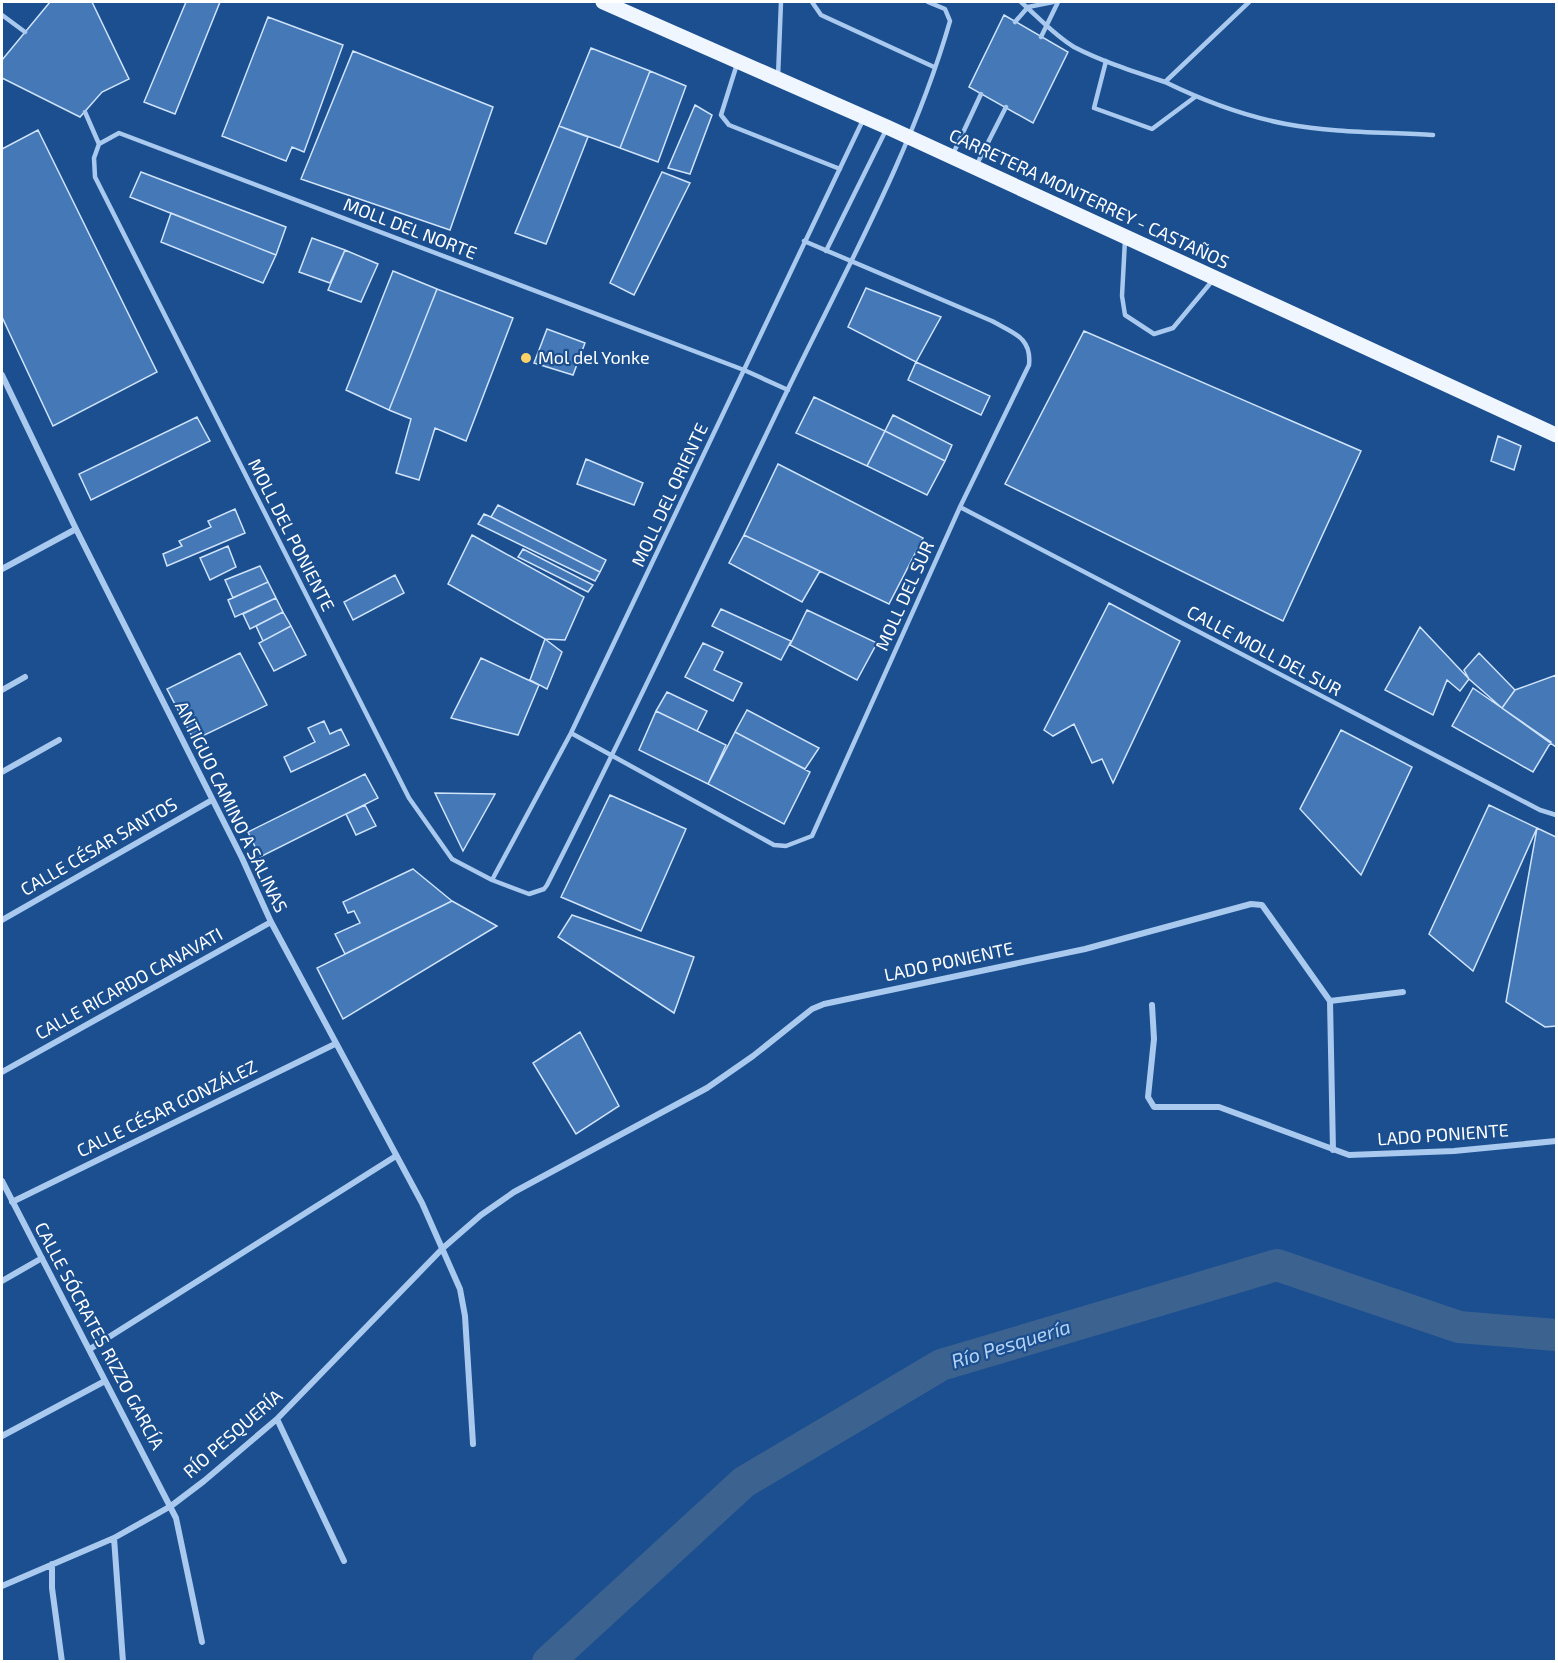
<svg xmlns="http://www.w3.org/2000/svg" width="1558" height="1663" font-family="'Exo 2',sans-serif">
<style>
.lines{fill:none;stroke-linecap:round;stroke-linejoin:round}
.river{stroke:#3c6290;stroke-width:32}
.building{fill:#4478b7;stroke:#cfe3fa;stroke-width:1.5}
.lane{stroke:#a9c9ee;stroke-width:4.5}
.street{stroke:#a9c9ee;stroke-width:6}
.primary{stroke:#f0f6ff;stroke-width:15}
.poi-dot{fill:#ffd166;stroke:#1b4f8f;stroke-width:2}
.labels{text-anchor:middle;stroke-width:4.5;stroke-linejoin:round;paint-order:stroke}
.street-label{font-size:18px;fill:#fff;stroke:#1b4f8f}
.poi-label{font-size:18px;fill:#fff;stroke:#1b4f8f;text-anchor:start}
.water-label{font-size:20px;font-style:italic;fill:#b5d3f5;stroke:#1b4f8f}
</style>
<rect width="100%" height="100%" fill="#1b4f8f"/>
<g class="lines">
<path class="river" d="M548 1662 744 1482 941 1365 1277 1265 1459 1327 1556 1335"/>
</g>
<path class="building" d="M50 2H92L129 79 102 92 80 117 2 78V60Z
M186 2H220L175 114 144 102Z
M1004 15 1068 52 1033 123 969 87Z
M268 17 343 45 304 152 292 147 286 161 222 136Z
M591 48 650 71 620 148 559 126Z
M353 51 493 107 450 230 301 179Z
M650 71 686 86 658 162 620 148Z
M695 105 712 115 690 174 668 168Z
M559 126 588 137 546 244 515 233Z
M38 130 157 372 53 426 2 317V149Z
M141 172 286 227 276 255 130 197Z
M662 172 690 183 634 295 610 283Z
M171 213 276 255 263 283 161 242Z
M312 238 345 250 330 283 299 272Z
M345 250 378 264 361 302 328 290Z
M393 271 437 289 389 410 346 390Z
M866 288 941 317 916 362 848 327Z
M437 289 513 318 466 441 435 428 419 480 396 473 411 419 389 410Z
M547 329 585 343 573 375 534 363Z
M1084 331 1361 451 1283 621 1005 484Z
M916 362 990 396 981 415 908 380Z
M814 397 885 431 867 466 796 433Z
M893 415 952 445 945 461 885 431Z
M197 417 210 441 91 500 79 474Z
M885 431 945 461 927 495 867 466Z
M1498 436 1521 446 1514 470 1491 461Z
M586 459 643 483 634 505 577 484Z
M778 464 923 538 889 604 744 535Z
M498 505 606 560 600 572 491 517Z
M235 509 245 533 167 566 163 554 182 546 179 541 211 527 208 521Z
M484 514 491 517 600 572 595 581 478 524Z
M472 535 584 597 565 640 545 639 448 584Z
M744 535 820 571 802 602 729 563Z
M228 546 236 567 210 580 200 558Z
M523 549 593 585 588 592 518 557Z
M260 566 268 582 233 598 225 580Z
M395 575 404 593 353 620 344 602Z
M268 582 276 598 235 617 228 600Z
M276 598 283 612 250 629 243 614Z
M1109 603 1180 641 1113 783 1102 759 1092 763 1074 724 1053 736 1044 730Z
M721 609 791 641 781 660 712 626Z
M807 610 877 643 857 680 790 645Z
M283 612 291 626 263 641 256 626Z
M291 626 306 655 274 671 259 643Z
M1420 627 1469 679 1460 691 1447 680 1433 715 1385 690Z
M545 639 562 652 547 689 530 680Z
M703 643 723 652 714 670 742 683 733 701 685 677Z
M240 653 267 705 194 740 167 689Z
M1479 653 1515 690 1502 708 1469 679 1464 670Z
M481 658 539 685 518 735 451 718Z
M1556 675V747L1502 708 1515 690Z
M1473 688 1551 742 1533 772 1452 726Z
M667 692 707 711 697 731 656 711Z
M747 710 819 748 805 769 735 732Z
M656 711 726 745 708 784 639 750Z
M324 721 330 734 341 729 349 745 291 772 284 757 315 742 308 728Z
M1341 730 1412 767 1361 875 1300 809Z
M735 732 810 772 784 824 708 784Z
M365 774 378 798 260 857 248 832Z
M435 793 495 794 463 851Z
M610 795 686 829 641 931 561 897Z
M365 805 376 826 356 835 346 814Z
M1489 805 1537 828 1473 971 1429 934Z
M1537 828 1556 837V1026L1545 1027 1506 1002Z
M413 869 452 901 345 954 335 934 360 923 354 911 348 913 343 902Z
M452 901 497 926 343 1019 317 968Z
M572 915 694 957 674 1013 558 937Z
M580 1032 619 1106 576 1134 533 1063Z"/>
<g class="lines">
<path class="lane" d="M812 2 821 15 934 67
M1021 2C1038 17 1054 35 1074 47 1103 62 1135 72 1165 82L1249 2
M2 15 25 32
M1015 22 1028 7 1053 2
M1041 37 1058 2
M1106 61 1094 108 1152 129 1195 97
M737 64 721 115 729 125 840 169
M778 77 781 2
M1165 82C1204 101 1244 116 1286 124 1334 133 1384 132 1433 135
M85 112 99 144
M953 154 981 94
M976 166 1006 107
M1125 240 1122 296 1125 315 1154 334 1173 328 1213 280
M826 251 886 130
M788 390 744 370 119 133 99 144 94 158 95 177 409 798 452 859 492 880 529 894 544 889 547 885C631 721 708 555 788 389 846 269 913 150 950 21L945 9 928 2
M960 507 1540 810 1556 815
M571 733 774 845 786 846 812 836 960 507 1029 365C1032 337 1013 333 992 321L804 241
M492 880 571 733 863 120"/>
<path class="street" d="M2 375 76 529 242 858 271 922 422 1203 460 1289 465 1316 473 1444
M2 569 76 529
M2 690 25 677
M2 772 59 740
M2 920 212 800
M1330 1001 1403 992
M1152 1005 1154 1039 1148 1097 1154 1107H1219L1349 1155 1454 1151 1556 1141
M2 1072 271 922
M2 1181 176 1518 202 1642
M12 1202 335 1044
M2 1281 42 1258
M90 1349 396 1156
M277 1419 344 1561
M2 1436 105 1381
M114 1538 123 1662
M52 1564V1588L62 1662
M2 1586 114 1538 171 1506 204 1481 277 1419 443 1248 481 1215 514 1192 707 1088 753 1056 812 1009 824 1004 1085 949 1251 904 1262 905 1330 1001 1333 1150"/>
<path class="primary" d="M603 2 887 127 1556 435"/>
</g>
<circle class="poi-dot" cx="526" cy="358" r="6"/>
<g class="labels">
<g class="street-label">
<text transform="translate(1089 199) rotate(25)" y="6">CARRETERA MONTERREY - CASTAÑOS</text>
<text transform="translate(410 229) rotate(21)" y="6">MOLL DEL NORTE</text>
<text transform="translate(670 495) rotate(-65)" y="6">MOLL DEL ORIENTE</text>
<text transform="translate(291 535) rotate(63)" y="6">MOLL DEL PONIENTE</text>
<text transform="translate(905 596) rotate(-66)" y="6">MOLL DEL SUR</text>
<text transform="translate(1264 651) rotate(28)" y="6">CALLE MOLL DEL SUR</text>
<text transform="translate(231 807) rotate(64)" y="6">ANTIGUO CAMINO A SALINAS</text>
<text transform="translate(99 847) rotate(-30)" y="6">CALLE CÉSAR SANTOS</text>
<text transform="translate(949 962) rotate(-12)" y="6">LADO PONIENTE</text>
<text transform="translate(129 984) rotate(-29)" y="6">CALLE RICARDO CANAVATI</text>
<text transform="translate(167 1109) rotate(-26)" y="6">CALLE CÉSAR GONZÁLEZ</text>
<text transform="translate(1443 1135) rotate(-4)" y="6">LADO PONIENTE</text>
<text transform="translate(99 1336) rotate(62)" y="6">CALLE SÓCRATES RIZZO GARCÍA</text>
<text transform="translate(233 1434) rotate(-41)" y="6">RÍO PESQUERÍA</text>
</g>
<g class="poi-label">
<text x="538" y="364">Mol del Yonke</text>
</g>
<g class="water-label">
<text transform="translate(1011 1344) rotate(-17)" y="7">Río Pesquería</text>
</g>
</g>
<rect width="1558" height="1663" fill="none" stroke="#ffffff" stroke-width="6"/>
</svg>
